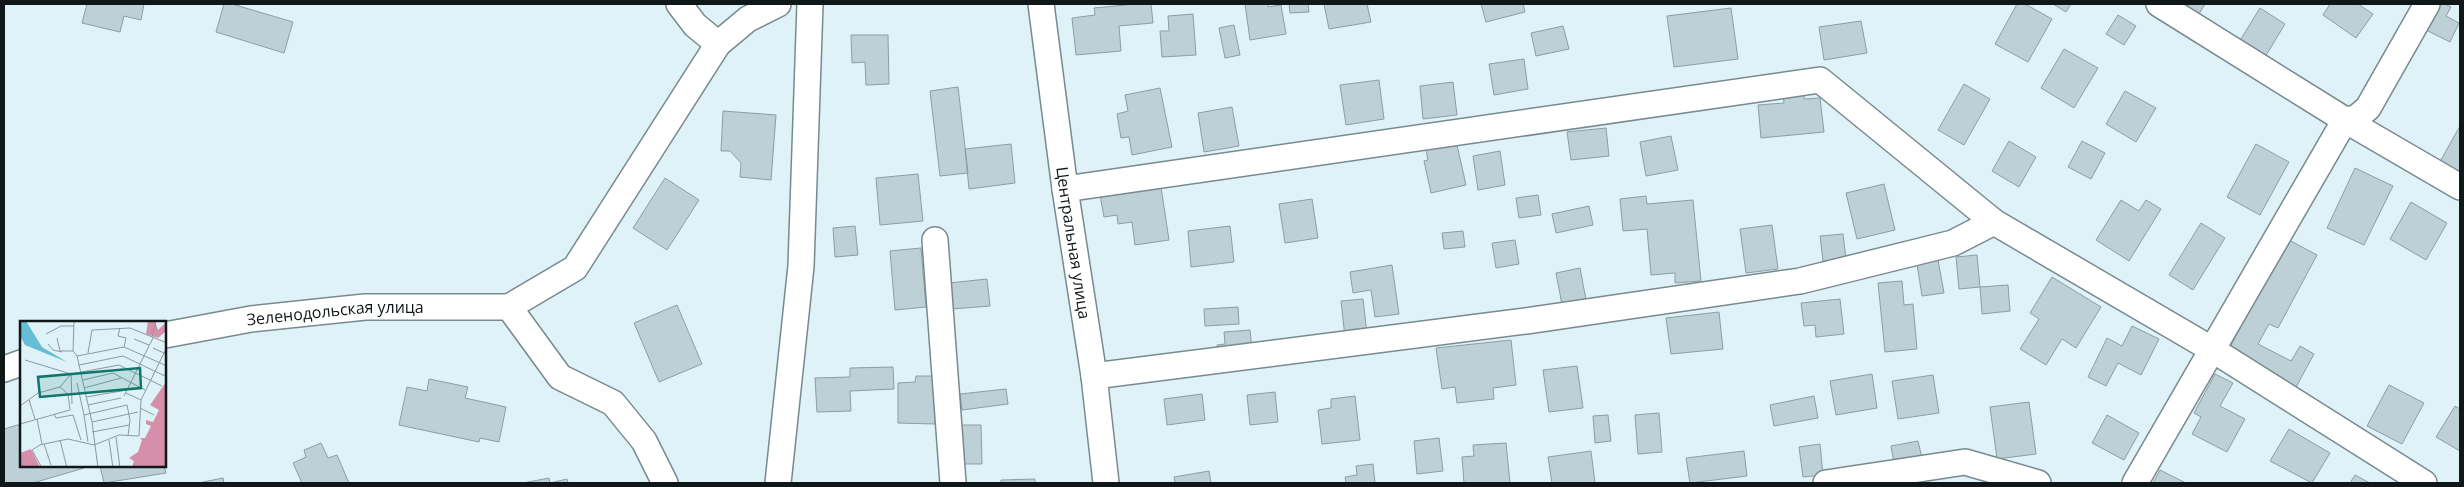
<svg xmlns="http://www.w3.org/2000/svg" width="2464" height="487" font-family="'Open Sans',sans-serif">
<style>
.building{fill:#bdd0d6;stroke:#8c9ea4}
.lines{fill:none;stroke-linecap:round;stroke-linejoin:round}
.minor-casing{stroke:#788a8f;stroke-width:28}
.minor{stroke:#fff;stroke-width:25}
.labels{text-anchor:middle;stroke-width:4;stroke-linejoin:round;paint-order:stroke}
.street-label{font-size:16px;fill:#101719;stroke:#f5fdff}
.inset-road{fill:none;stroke:#8c9a9f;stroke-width:1}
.view{fill:#0f766e;fill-opacity:0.15;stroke:#0f766e;stroke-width:2.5}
.inset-edge{fill:none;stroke:#101719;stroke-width:2.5}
</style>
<rect width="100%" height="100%" fill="#def2f8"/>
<path class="building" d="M87 4H144L141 20 124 16 120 32 82 23Z
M224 4H232L293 22 284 53 216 32Z
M1136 4H1151L1153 23 1119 26 1121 51 1076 55 1072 18 1095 15 1094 8Z
M1245 4H1268V7L1281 5 1286 34 1250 40Z
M1289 4H1308L1309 12 1290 13Z
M1324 4H1367L1371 22 1329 29Z
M1481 4H1523L1525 12 1486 22Z
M2017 4H2025L2052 19 2028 62 1995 44Z
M2053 4H2071L2066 12Z
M2183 4H2205L2199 14Z
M2330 4H2358L2373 14 2356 38 2323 15Z
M2430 4H2445L2451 7 2446 16 2459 23 2450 42 2418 26Z
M1731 8 1738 59 1674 67 1667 16Z
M2260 8 2285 24 2265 57 2239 42Z
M1193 14 1196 55 1162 57 1160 31H1169L1168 16Z
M2118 15 2136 26 2124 45 2106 34Z
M1861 21 1867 53 1824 60 1819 27Z
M1234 25 1240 55 1225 58 1219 28Z
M1563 26 1569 49 1536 56 1531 33Z
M851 35H888L889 84 866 85 865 62 852 63Z
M2064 49 2098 68 2074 108 2041 88Z
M1524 59 1528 89 1494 95 1489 64Z
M1379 80 1384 119 1346 125 1340 85Z
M1453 82 1457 115 1423 119 1420 86Z
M1964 84 1990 99 1964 145 1938 130Z
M958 87 968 173 940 176 930 91Z
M1160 88 1172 147 1132 155 1129 137 1121 138 1117 114 1128 111 1125 95Z
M1804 91V99L1820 98 1824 132 1761 138 1758 105 1784 103 1783 94Z
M2125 91 2156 108 2136 142 2106 124Z
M1232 107 1239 146 1204 152 1198 113Z
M723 111 776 115 771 180 740 177 741 163 730 151H721Z
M2460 126V180L2437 167Z
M1606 128 1609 156 1571 160 1567 132Z
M1671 136 1678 170 1646 176 1640 142Z
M2009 141 2036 157 2019 187 1992 171Z
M2082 141 2105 153 2091 179 2068 167Z
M1438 142 1439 148 1457 145 1466 185 1431 193 1424 161 1428 160 1425 145Z
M1011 144 1015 183 969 189 965 149Z
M2256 144 2289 162 2260 215 2227 197Z
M1500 151 1505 185 1478 190 1473 156Z
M2355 168 2393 186 2364 245 2327 228Z
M918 174 923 221 880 225 876 178Z
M665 178 699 200 667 250 633 228Z
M1884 184 1895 230 1857 239 1846 193Z
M1161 187 1169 240 1135 245 1132 222 1118 224 1117 215 1104 217 1100 195Z
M1538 195 1541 215 1519 218 1516 198Z
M1646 196 1647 204 1693 200 1701 281 1675 283V273L1651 275 1647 229 1623 231 1620 199Z
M1312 199 1318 238 1285 243 1279 204Z
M2121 200 2139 211 2146 200 2161 209 2129 261 2096 240Z
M2411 202 2447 223 2426 260 2390 239Z
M1589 206 1593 225 1556 233 1552 214Z
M2201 223 2225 238 2193 290 2169 275Z
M1772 225 1778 269 1746 273 1740 229Z
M855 226 858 255 835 257 833 228Z
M1230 226 1234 262 1191 267 1188 231Z
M1463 231 1465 247 1444 249 1442 233Z
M1843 234 1846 259 1823 261 1820 236Z
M2287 239 2317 255 2278 328 2269 324 2258 344 2291 361 2300 346 2314 354 2295 389 2227 353Z
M1515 240 1519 264 1496 268 1492 243Z
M921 248 926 307 895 310 890 251Z
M1977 255 1980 287 1959 289 1956 257Z
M1938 260 1944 293 1922 296 1917 264Z
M1392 265 1399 314 1375 317 1371 290 1353 293 1350 272Z
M1580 268 1587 305 1563 310 1556 273Z
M2052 277 2101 307 2076 348 2062 339 2046 365 2020 349 2039 319 2030 313Z
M987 279 990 306 952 309 949 283Z
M1902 281 1904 305 1913 304 1917 349 1885 352 1878 283Z
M2008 285 2010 311 1982 314 1980 287Z
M1363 299 1367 334 1345 337 1341 301Z
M1840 299 1844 334 1816 337 1815 325 1804 326 1801 303Z
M677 305 702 364 659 382 634 323Z
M1238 307 1239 324 1205 326 1204 309Z
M1719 312 1723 349 1671 354 1666 318Z
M2132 326 2159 339 2141 375 2118 363 2106 386 2088 377 2107 338 2122 346Z
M1250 330 1252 349 1217 352V345L1225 344 1224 332Z
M1511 340 1516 385 1493 388 1494 399 1457 403 1455 387 1442 389 1436 348Z
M1577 366 1583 408 1549 412 1543 370Z
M893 367 894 389 850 391 851 411 817 412 815 378 850 377V368Z
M1872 374 1877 408 1836 415 1830 381Z
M2215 374 2233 383 2220 406 2245 419 2227 452 2192 434 2201 417 2194 413Z
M1933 375 1939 413 1898 419 1892 381Z
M916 376H935V424L898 423V383L915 382Z
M429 379 468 387 465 398 506 407 499 442 480 438 479 442 399 425 407 387 427 391Z
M2389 385 2424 403 2402 444 2367 426Z
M1006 389 1008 404 962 410 960 394Z
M1275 392 1278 422 1250 425 1247 395Z
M1202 394 1205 420 1167 425 1164 399Z
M1355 396 1360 440 1322 444 1318 410 1331 408V399Z
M1814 396 1818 418 1774 426 1770 405Z
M2029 402 2036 454 1997 459 1990 407Z
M2455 406 2460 409V451L2436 437Z
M1659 413 1662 452 1638 454 1635 415Z
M1608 415 1611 441 1595 443 1593 416Z
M2107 415 2139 433 2124 460 2092 443Z
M21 424V466H83L84 468 33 483H4V429Z
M960 425H981L982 464H961Z
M2289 429 2330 453 2312 483 2270 461Z
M1439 438 1443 471 1417 474 1414 441Z
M1918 441 1922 458 1894 463 1891 446Z
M321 443 328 458 337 455 349 483H302L293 463 306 457 304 450Z
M1506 443 1510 483H1464L1462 457 1474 456 1473 445Z
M1820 444 1823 475 1803 477 1799 447Z
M1591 451 1595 483H1552L1548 457Z
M1744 451 1747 476 1690 483 1686 458Z
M1373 464 1375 483H1346L1345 477 1357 475 1356 466Z
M100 466H164L166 473 104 483Z
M2160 470 2186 483H2153Z
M1209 471 1211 483H1175L1174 477Z
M2355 475 2370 483H2350Z
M223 478 224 483H198Z
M549 478 550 483 567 479 568 483H523Z
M1035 479V483H1001V480Z"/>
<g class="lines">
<g class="minor-casing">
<g id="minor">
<path d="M679 4 695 25 718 44"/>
<path id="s1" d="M1041 4 1065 189 1094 376 1106 483"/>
<path d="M2159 4 2345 120 2460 187"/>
<path d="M1065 189 1820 80 1994 222 2213 350 2424 483"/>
<path d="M935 240 953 483"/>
<path d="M509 307 575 268 718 44 748 19 778 4"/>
<path d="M509 307 560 377 613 403 644 441 665 483"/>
<path id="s2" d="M165 335 251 319 365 307H509"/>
<path d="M4 369 21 363"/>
<path d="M1094 376 1526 321 1800 281 1953 243 1994 222"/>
<path d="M778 483 801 266 810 4"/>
<path d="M1826 483 1965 462 2038 483"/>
<path d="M2135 483 2345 120 2356 118 2368 108 2427 4"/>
</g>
</g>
<use href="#minor" class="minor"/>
</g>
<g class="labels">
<g class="street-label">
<text dy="6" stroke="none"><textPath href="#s1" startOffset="241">Центральная улица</textPath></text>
<text dy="6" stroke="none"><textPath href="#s2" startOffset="172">Зеленодольская улица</textPath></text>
</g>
</g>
<g transform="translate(20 321)">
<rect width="146" height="146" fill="#def2f8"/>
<path d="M128 0H135L138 9 146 1V10L138 17 126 13ZM146 61V146H112L114 140 109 137 118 131 122 119 120 117H125L131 105 126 103V99L133 101 139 89 130 84ZM11 128 20 146H0V132Z" fill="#d68faa"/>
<path d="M0 0H6L22 26 47 41 5 24 0 15Z" fill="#65bed6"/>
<path class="inset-road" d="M54 0 53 30 57 35 72 101 78 147M100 7 98 15 106 17 104 26M26 13 41 5H54M132 16 136 0M37 17 40 30H53M114 18 129 24M28 23 33 29 42 31M133 27 144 32 147 26M68 32 72 9 110 7 147 22M57 35 104 26 147 45M5 39 51 53M59 44 103 35 147 56M51 52 52 83M63 59 93 52 125 69M57 62 64 94 107 84 110 99 108 115M40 66 51 53 99 44 142 65M64 67 101 57M106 72 121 79M104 75 133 17M66 76 107 69M9 79 15 98M68 84 101 77M0 85 18 72 40 66M120 87 134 94M34 93 36 97 53 94 61 119M64 94 68 121M17 98 22 123M72 101 118 91M0 103 50 89 48 73 40 66M72 111 109 104M96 116 100 147M40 119 47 147M89 119 93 147M24 123 48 118 74 124 99 114 119 115 121 79 144 32 147 34M22 147 12 129 20 124 24 123 31 144"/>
<path class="view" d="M120 47 121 67 20 76 18 56Z"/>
<rect width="146" height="146" class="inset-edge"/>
</g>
<rect width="2464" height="487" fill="none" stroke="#101719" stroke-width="10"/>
</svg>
